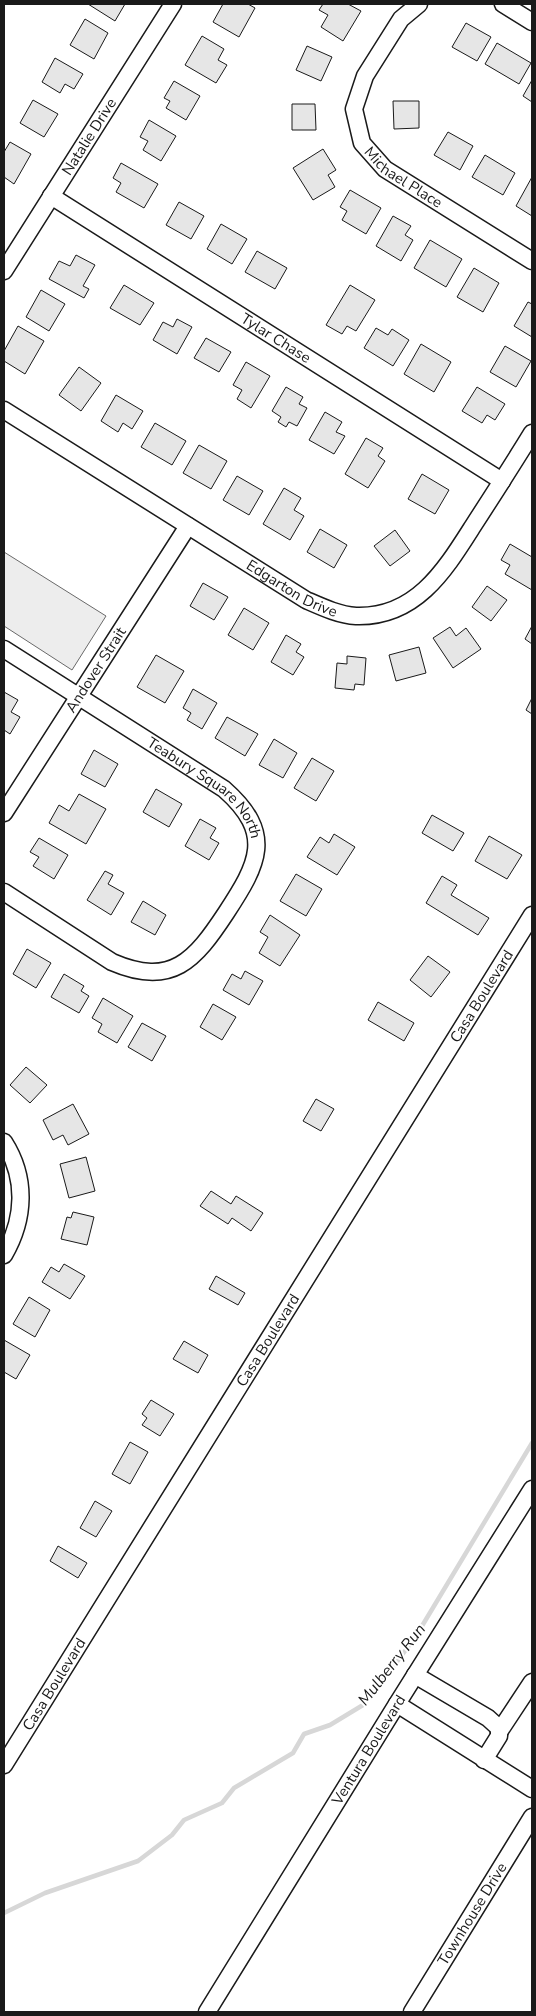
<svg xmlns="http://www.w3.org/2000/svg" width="536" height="2016" font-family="'Nunito Sans',sans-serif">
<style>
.green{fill:#ededed;stroke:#6a6a6a}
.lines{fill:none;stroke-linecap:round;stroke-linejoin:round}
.stream{stroke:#d7d7d7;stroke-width:4.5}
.building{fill:#e6e6e6;stroke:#1a1a1a}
.minor-casing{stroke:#1a1a1a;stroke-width:19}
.minor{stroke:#fff;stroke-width:16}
.labels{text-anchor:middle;stroke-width:4;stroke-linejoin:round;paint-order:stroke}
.street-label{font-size:15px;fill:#1a1a1a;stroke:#fff}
.water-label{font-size:16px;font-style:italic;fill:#1a1a1a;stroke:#fff}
</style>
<rect width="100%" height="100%" fill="#fff"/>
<path class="green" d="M4 552 106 616 72 670 4 626Z"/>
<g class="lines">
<path class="stream" d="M4 1913 45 1893 138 1861 172 1835 184 1820 222 1803 234 1788 293 1753 304 1734 330 1725 363 1705 391 1670 416 1636 532 1443"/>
</g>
<path class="building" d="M88 4H125L115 21Z
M223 4H248L255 8 239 37 213 22Z
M323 4H348L361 11 343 41 321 27 328 15 319 10Z
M85 19 108 33 94 59 70 45Z
M466 23 491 37 477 61 452 47Z
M202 36 224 49 218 60 227 65 216 83 185 65Z
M497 43 531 63 519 84 485 64Z
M307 46 332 57 321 81 296 70Z
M55 58 83 74 74 89 65 84 60 93 42 82Z
M532 80V102L523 96Z
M174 81 200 96 186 120 166 108 170 101 164 98Z
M33 100 58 114 44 137 20 123Z
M393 101H419V128L394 129Z
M292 104H315L316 130H292Z
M149 120 176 136 161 161 143 150 148 141 140 137Z
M448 132 473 146 460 170 434 155Z
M10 142 31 154 14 184 4 177V152Z
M323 149 336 170 328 175 335 187 313 200 293 168Z
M485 155 515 173 503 195 472 177Z
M121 163 158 184 144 208 116 192 121 183 113 178Z
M532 177V216L516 206Z
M350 190 381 208 366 234 342 220 347 211 340 207Z
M179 202 204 216 191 239 166 225Z
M393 216 411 226 405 235 413 240 401 261 376 246Z
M221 224 247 239 232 264 207 249Z
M430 240 462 259 446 287 414 268Z
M257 251 287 268 275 289 245 272Z
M76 255 95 265 83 286 89 289 84 298 49 279 59 261 70 266Z
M474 268 499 283 483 312 457 297Z
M124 285 154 303 140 325 110 308Z
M350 285 375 300 356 331 347 326 342 334 326 325Z
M41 290 65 304 49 331 26 317Z
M528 302 532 304V337L514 326Z
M177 319 192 327 177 354 153 340 163 322 173 327Z
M18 326 44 341 25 374 4 361V351Z
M376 328 388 335 392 329 409 340 393 366 364 348Z
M206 338 231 352 219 372 194 358Z
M421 344 451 362 434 392 404 374Z
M505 346 531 361 516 387 490 372Z
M246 362 270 376 251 408 237 399 242 390 233 385Z
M79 367 101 383 81 411 59 395Z
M286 387 303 397 299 404 307 408 297 426 289 422 286 427 278 422 281 417 272 411Z
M477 387 505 404 495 420 487 415 482 423 462 411Z
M116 395 143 411 132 429 123 423 118 432 101 421Z
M325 412 342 422 336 432 345 436 334 454 309 440Z
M155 423 186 441 172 465 141 447Z
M366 438 383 448 378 456 385 461 368 488 345 474Z
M199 445 227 461 211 489 183 473Z
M422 474 449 490 435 514 408 499Z
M237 476 263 491 249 515 223 500Z
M284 488 301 498 294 510 304 516 290 540 263 524Z
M320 529 347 545 334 568 307 552Z
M395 530 410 551 390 566 374 546Z
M510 544 532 557V590L505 574 510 565 501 560Z
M203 583 228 597 214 620 190 606Z
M487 586 507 600 491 621 472 607Z
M244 608 269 623 253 650 228 635Z
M532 626V644L525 639Z
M450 627 456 636 466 628 481 649 453 668 433 638Z
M286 635 301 644 296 652 304 657 293 675 271 662Z
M419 647 426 673 396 681 389 655Z
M156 655 184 671 165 703 137 687Z
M347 656 366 658 364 685 355 684 354 690 335 688 337 663 347 664Z
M193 689 217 703 202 729 187 720 191 713 183 708Z
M4 692 18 700 11 712 20 717 10 734 4 730Z
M532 698V714L526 710Z
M227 717 258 734 245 756 215 738Z
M274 739 297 753 283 778 259 765Z
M94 750 118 764 105 787 81 774Z
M312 758 334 771 316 801 294 788Z
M156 789 182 804 169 827 143 812Z
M79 794 106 809 86 844 49 823 59 805 69 811Z
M432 815 464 833 453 851 422 833Z
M200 819 216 828 210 838 219 843 209 860 185 846Z
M334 834 355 847 337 875 307 857 320 837 329 843Z
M489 836 522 855 507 879 475 861Z
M39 838 68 855 54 879 33 866 39 857 30 852Z
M105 871 113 875 108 884 124 893 111 915 87 900Z
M296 874 322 889 306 916 280 901Z
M442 876 457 885 451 895 489 918 478 935 426 903Z
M143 901 166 915 155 935 131 922Z
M270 915 300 935 280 966 259 953 268 937 260 932Z
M27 949 51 963 36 988 13 974Z
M428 956 450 972 431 997 410 980Z
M245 971 263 981 249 1005 223 990 232 974 241 979Z
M64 974 84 986 81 991 89 996 79 1013 51 997Z
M103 998 133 1016 117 1043 98 1032 102 1024 92 1018Z
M378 1002 414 1023 404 1041 368 1020Z
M213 1004 236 1017 222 1040 200 1027Z
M142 1023 166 1036 152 1061 128 1047Z
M26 1067 47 1085 30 1103 10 1085Z
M316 1099 334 1109 321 1131 303 1121Z
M73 1104 89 1134 68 1145 63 1135 53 1140 43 1120Z
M86 1157 95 1191 69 1198 60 1164Z
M211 1191 231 1204 236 1196 263 1213 251 1231 232 1218 228 1224 200 1206Z
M73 1212 94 1217 87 1245 61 1239 67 1217 71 1218Z
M64 1264 85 1276 70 1299 42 1282 51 1267 59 1272Z
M216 1276 245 1293 238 1305 209 1289Z
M29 1297 50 1310 35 1337 13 1324Z
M4 1340 30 1355 16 1379 4 1372Z
M184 1341 208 1355 198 1373 173 1359Z
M151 1400 174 1414 160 1436 142 1425 147 1418 142 1414Z
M130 1442 148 1452 130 1484 112 1474Z
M95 1501 112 1511 96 1537 80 1528Z
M58 1546 87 1563 78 1578 50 1561Z"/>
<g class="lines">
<g class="minor-casing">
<g id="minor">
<path id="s1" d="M419 4 401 19 365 76 354 109 362 143 385 169 532 261"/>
<path d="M503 4 532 22"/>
<path id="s2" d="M51 196 502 481"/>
<path id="s3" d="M4 271 173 4"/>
<path id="s4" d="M4 410 306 600C322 607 339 615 356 616 416 618 445 570 473 526 493 495 513 464 532 433"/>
<path id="s5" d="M4 649 224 789C275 834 258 864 226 913 195 960 172 988 112 962L4 892"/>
<path id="s6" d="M4 813 188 526"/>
<path d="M4 1142C27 1178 25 1219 4 1255"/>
<path d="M415 1675 488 1718 499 1728V1736L484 1760"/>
<path d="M397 1704 532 1789"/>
<path d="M499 1732 532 1682"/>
<path id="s7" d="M4 1765 532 915"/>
<path id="s8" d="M207 2012 397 1704 532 1489"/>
<path id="s9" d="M412 2012 532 1817"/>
</g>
</g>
<use href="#minor" class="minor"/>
</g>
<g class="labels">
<g class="street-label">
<text dy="5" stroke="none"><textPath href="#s3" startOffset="159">Natalie Drive</textPath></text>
<text dy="5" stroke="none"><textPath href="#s1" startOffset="215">Michael Place</textPath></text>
<text dy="5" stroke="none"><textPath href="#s2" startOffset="266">Tylar Chase</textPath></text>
<text dy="5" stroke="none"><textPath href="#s4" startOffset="339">Edgarton Drive</textPath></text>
<text dy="5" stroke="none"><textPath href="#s6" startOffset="170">Andover Strait</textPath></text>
<text dy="5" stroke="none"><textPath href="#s5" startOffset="246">Teabury Square North</textPath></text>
<text dy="5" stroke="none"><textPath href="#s7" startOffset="905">Casa Boulevard</textPath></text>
<text dy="5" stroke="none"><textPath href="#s7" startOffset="500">Casa Boulevard</textPath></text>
<text dy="5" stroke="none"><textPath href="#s7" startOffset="95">Casa Boulevard</textPath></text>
<text dy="5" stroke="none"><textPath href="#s8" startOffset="308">Ventura Boulevard</textPath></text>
<text dy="5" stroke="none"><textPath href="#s9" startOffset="115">Townhouse Drive</textPath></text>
</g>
<g class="water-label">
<text transform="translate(391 1664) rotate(-52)" y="6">Mulberry Run</text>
</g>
</g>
<rect width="536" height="2016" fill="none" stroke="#1a1a1a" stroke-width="10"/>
</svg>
